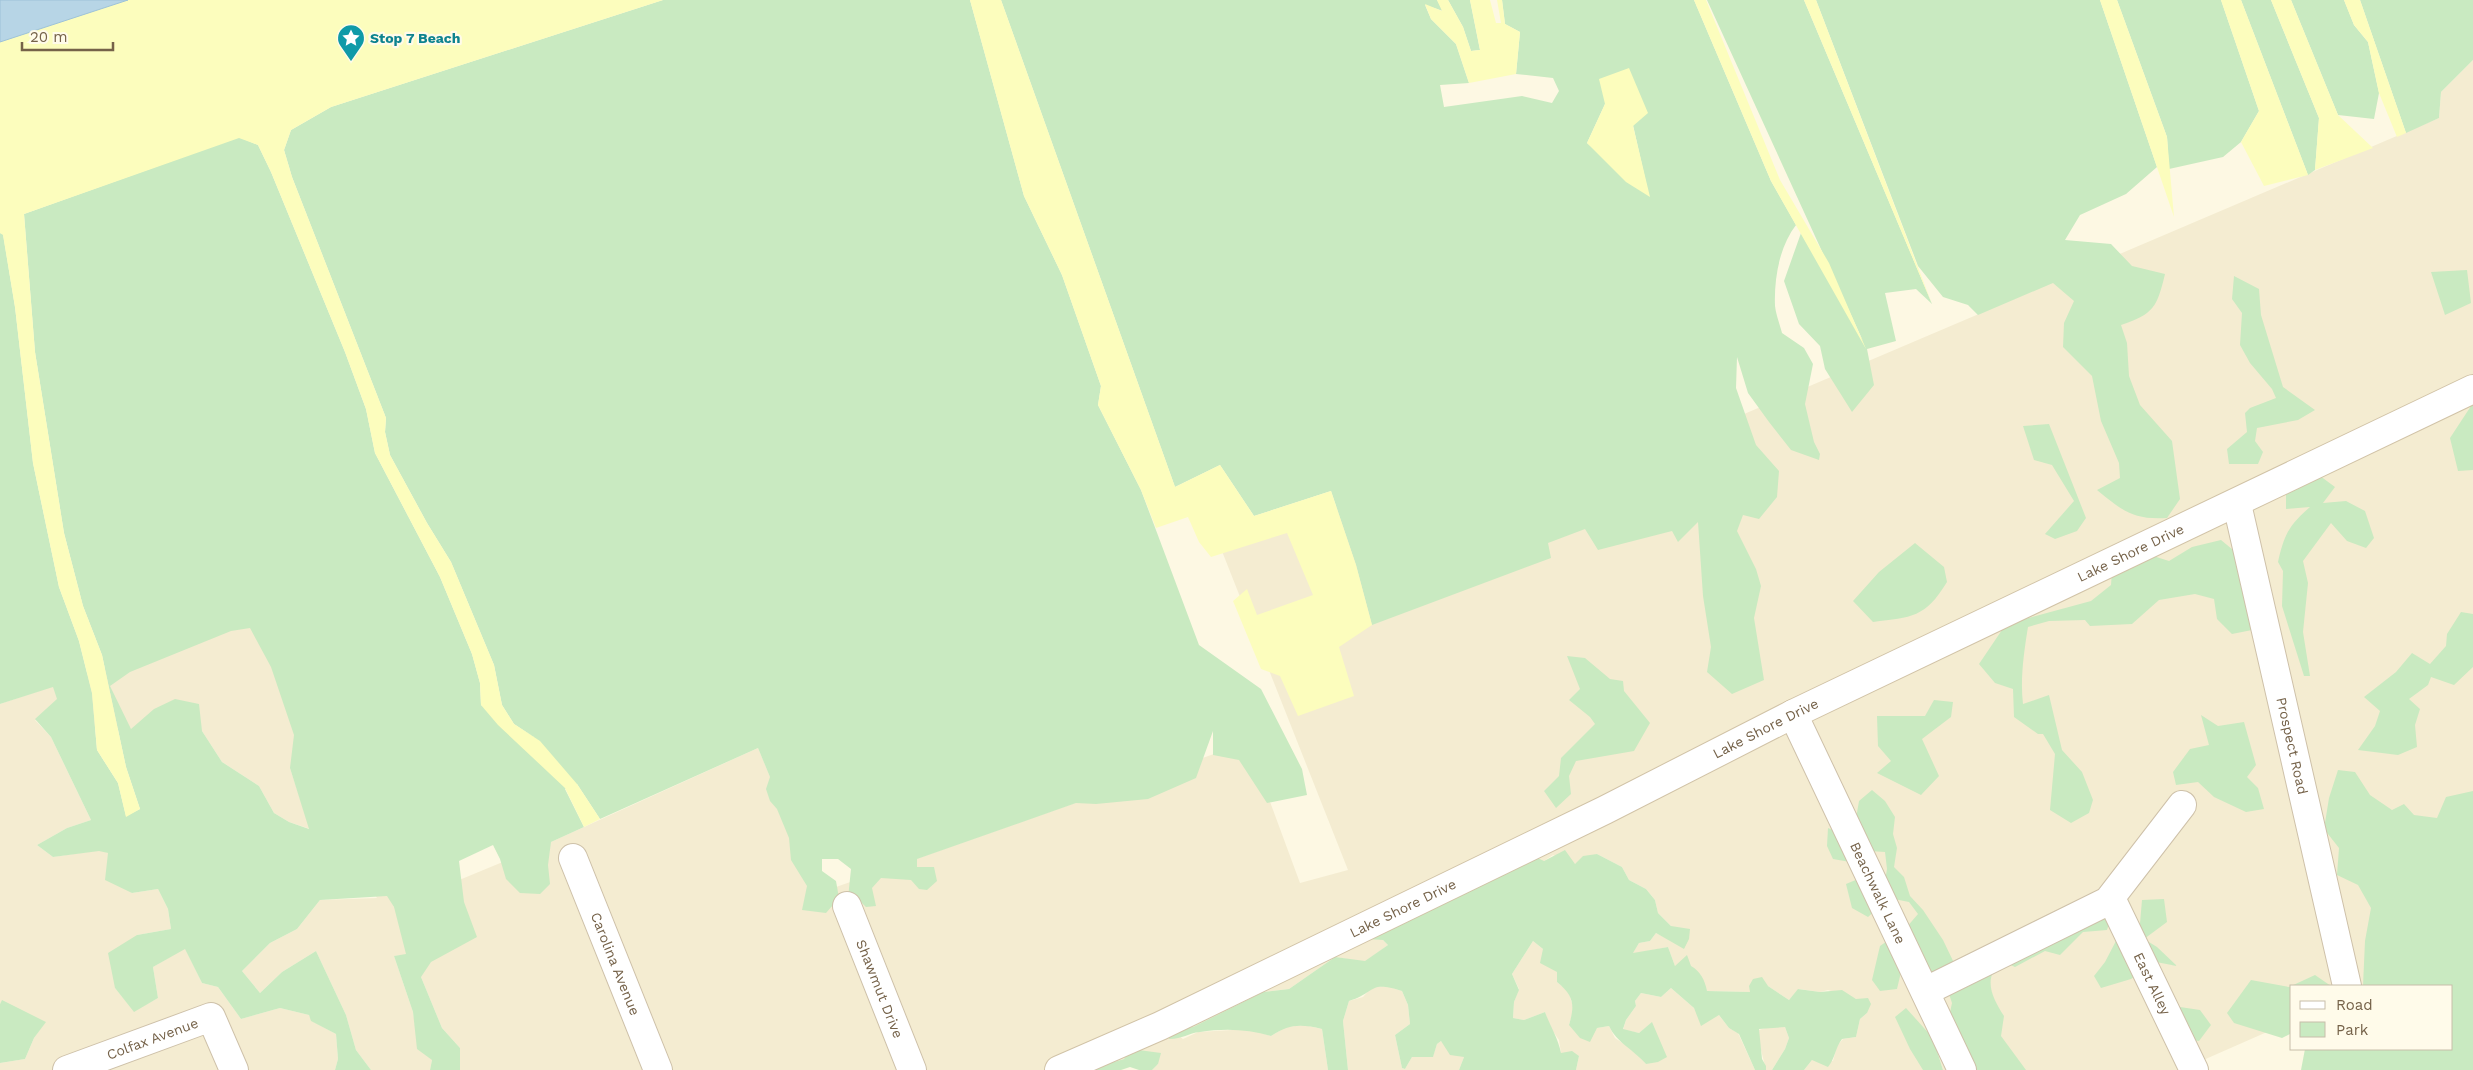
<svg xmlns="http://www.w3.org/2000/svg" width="2473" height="1070" font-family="'Work Sans',sans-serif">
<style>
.residential{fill:#f4ecd1}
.green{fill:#c9eac1;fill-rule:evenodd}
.sand{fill:#fcfdbd}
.water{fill:#b7d5e6;stroke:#9dc2d8}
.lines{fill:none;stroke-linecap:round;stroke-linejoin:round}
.street-casing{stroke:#cec1a9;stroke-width:30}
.secondary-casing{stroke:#d1c3a7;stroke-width:30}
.street{stroke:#fff;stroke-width:28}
.secondary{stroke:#fff;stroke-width:28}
.labels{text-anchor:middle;stroke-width:4.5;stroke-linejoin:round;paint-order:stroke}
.culture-label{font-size:14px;font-weight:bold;fill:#0d838f;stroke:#fffbea;text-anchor:start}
.street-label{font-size:14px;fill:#756249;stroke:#fffbea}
</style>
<rect width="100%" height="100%" fill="#fdf8e3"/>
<path class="residential" d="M2473 60V1029L2452 986H2292V1021L2192 1065 2194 1070H1943L1933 1038 1923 1070H1804L1812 1060 1833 1061 1837 1046 1843 1039 1856 1037 1860 1019 1867 1013 1856 999 1828 990 1820 992 1799 989 1789 1000 1768 986 1750 992 1707 991 1675 966 1668 947 1632 954 1639 943 1650 941 1656 933 1672 941 1671 926 1658 913 1655 900 1646 889 1629 880 1622 867 1597 854 1575 864 1553 855 1544 861 1519 866 1511 873 1492 871 1464 894 1448 896 1383 940 1388 945 1365 962 1335 957 1289 989 1263 992 1193 1027 1171 1030 1183 1039 1198 1032 1249 1029 1271 1036 1286 1027 1304 1025 1322 1029 1328 1070H1152L1158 1064 1124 1059 1114 1062 1095 1063 1089 1070H460V1048L442 1028 421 977 406 955 394 956 413 1012 416 1030 432 1060 430 1070H371L356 1050 346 1015 316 951 282 972 260 993 242 971 270 943 297 929 320 900 377 898 290 768 310 829 289 822 274 813 259 786 222 762 202 731 156 732 35 720 51 737 91 820 67 828 37 845 53 857 100 850 108 853 132 893 158 889 168 909 171 929 137 935 115 988 134 1011 158 998 153 967 185 948 202 983 218 987 241 1019 280 1008 309 1015 312 1021 336 1034 338 1059 335 1070H0V1063L25 1059 34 1038 45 1022 2 1001 0 1004V704L261 616 394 907 551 842 758 748 819 893 1248 742 1300 883 1348 870 1214 531 1690 437 2439 118 2441 92Z
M1533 941 1543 949 1557 972V982L1568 991 1574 1009 1569 1025 1597 1028 1609 1026 1615 1038 1636 1052 1646 1064 1652 1023 1639 1033 1623 1030 1626 1020 1636 1006 1635 1001 1641 993 1661 997 1671 988 1694 1008 1700 1019 1719 1015 1729 1028 1738 1033 1755 1070H1576L1579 1056 1561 1053 1559 1040 1550 1027 1545 1012 1524 1020 1513 1018 1514 1002 1519 989 1512 974Z
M1387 986 1402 991 1408 1005 1410 1024 1395 1035 1402 1068 1405 1069 1412 1057 1433 1056 1437 1044 1441 1041 1464 1057 1459 1070H1348L1343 1021 1349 1001 1363 997 1372 987Z
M1769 1027H1785L1789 1038 1785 1049 1772 1070H1766L1758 1038 1759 1030Z"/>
<path class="green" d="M663 0H970L1024 196 1062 275 1101 386 1098 405 1141 490 1199 645 1261 689 1302 769 1307 795 1267 803 1239 760 1213 755V731L1196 778 1148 799 1096 804 1076 803 917 859V867H934L937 881 927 890 919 889 911 880 881 878 872 888 876 906 866 907 860 901 848 898 851 869 838 859H822V871L836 881 839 898 826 913 802 910 807 886 791 860 789 838 777 809 770 801 766 789 770 777 758 748 600 819 577 784 565 789 584 827 551 842 548 865 550 884 540 894 520 893 506 879 500 859 493 845 459 861 464 902 477 937 431 962 421 977 442 1028 460 1048V1070H430L432 1060 417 1049 413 1012 394 956 406 954 394 907 387 896 320 900 297 929 270 943 242 971 260 993 282 972 316 951 346 1015 356 1050 371 1070H335L338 1059 336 1034 311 1021 309 1015 280 1008 241 1019 218 987 202 983 185 949 153 967 158 998 134 1012 115 988 108 953 137 935 171 929 168 909 158 889 132 893 105 880 108 853 99 851 53 857 37 845 67 828 91 820 51 737 35 719 57 699 53 687 0 704V233L3 234 15 307 33 463 59 587 79 641 92 693 97 750 118 783 126 816 140 809 126 767 102 655 83 606 64 533 35 352 24 214 239 137 258 145 271 172 345 352 366 409 375 453 440 577 472 654 480 683 481 705 534 737 514 724 502 705 494 665 451 562 427 523 390 455 385 432 386 418 292 177 284 150 291 130 331 107ZM250 628 271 667 294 735 290 768 309 829 289 822 274 813 259 786 222 762 202 731 199 704 175 699 154 709 131 729 110 686 130 672 231 631Z
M1001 0H1437L1443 11 1425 5 1431 19 1456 44 1469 83 1440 85 1444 107 1522 96 1552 103 1559 91 1553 78 1516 74 1520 32 1505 24 1502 0H1694L1771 181 1796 225C1779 247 1774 279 1775 306 1776 315 1780 325 1782 333L1804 348 1813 364 1805 404 1814 442 1820 454 1819 460 1791 450 1769 422 1748 393 1737 357 1736 388 1756 445 1779 471 1777 497 1759 519 1743 515 1737 531 1756 569 1761 586 1754 618 1764 680 1732 694 1707 672 1711 647 1703 596 1698 522 1678 542 1672 531 1598 550 1585 529 1548 543 1551 558 1372 625 1356 565 1331 491 1254 516 1220 465 1175 487ZM1605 104 1633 125 1649 196 1587 143Z
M1448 0H1470L1480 50 1471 51 1463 27Z
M1707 0H1804L1932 304 1916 289 1885 293 1896 341 1867 349 1874 385 1852 412 1825 369 1820 346 1799 324 1784 281 1801 233 1863 341Z
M1816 0H2100L2157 167 2126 194 2080 215 2065 240 2111 244 2132 266 2165 274C2157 307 2154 314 2121 325L2127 343 2129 376 2140 405 2172 441 2180 499 2167 518C2133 520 2123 511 2097 490L2120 478 2119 463 2101 421 2092 376 2063 347 2064 323 2074 301 2053 283 1978 315 1968 305 1943 297 1918 266Z
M2117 0H2221L2259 111 2241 142 2223 157 2169 169 2167 137Z
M2241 0H2271L2319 118 2315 170 2308 175Z
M2291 0H2344L2354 25 2368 42 2379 93 2374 119 2338 115Z
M2360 0H2473V60L2441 92 2439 118 2406 133Z
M2467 270 2471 303 2445 315 2431 272Z
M2234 276 2259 289 2261 315 2283 387 2315 410 2298 420 2257 428 2255 441 2263 452 2258 464H2229L2227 449 2247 432 2245 413 2250 408 2276 398 2272 389 2250 363 2240 345 2242 313 2232 299Z
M2473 403V470L2458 471 2450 438Z
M2049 424 2086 518 2077 531 2055 539 2045 534 2074 501 2052 465 2034 460 2023 426Z
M2316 473 2335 487 2323 503 2346 501 2365 511 2374 538 2366 548 2347 541 2331 523 2303 561 2308 583 2303 632 2310 676H2304L2282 606 2283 571 2278 562C2284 535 2289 525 2310 507L2286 509V480Z
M2221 540 2256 569 2257 629 2232 634 2217 619 2214 599 2195 594 2159 600 2132 624 2090 626 2085 620 2049 621 2028 627C2024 651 2020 680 2023 704L2049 695 2062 750 2082 772 2093 800 2089 813 2071 823 2050 810 2055 754 2043 734H2038L2014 717 2013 689 1995 683 1979 664 2006 624 2091 601 2111 585 2113 559 2131 549 2169 561 2192 547Z
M1915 543 1944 567 1947 582C1925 618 1912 617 1873 622L1853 601 1879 572Z
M2461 612 2473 614V667L2454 685 2431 677 2428 685 2409 699 2420 709 2415 725 2417 747 2398 755 2358 750 2375 726 2380 711 2364 697 2396 672 2412 653 2430 664 2446 646 2447 634Z
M1567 656 1585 658 1610 679 1623 681 1624 691 1650 723 1634 751 1576 761 1569 776 1571 794 1556 808 1544 791 1559 776 1561 758 1595 724 1590 717 1569 700 1580 689Z
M1934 700 1953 702 1951 717 1922 739 1939 776 1921 795 1877 773 1891 761 1878 746 1877 716H1925Z
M2201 715 2218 726 2244 722 2256 765 2247 777 2258 788 2264 809 2246 812 2214 797 2198 782 2176 785 2173 772 2190 749 2209 745Z
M2338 770 2355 772 2370 795 2392 810 2404 804 2414 815 2437 818 2446 797 2473 791V1070H2301L2305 1049H2452V986H2363L2365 941 2371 908 2358 885 2337 875 2339 848 2324 829 2329 798Z
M1872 790 1885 801 1895 817 1893 834 1897 848 1894 867 1904 877 1910 896 1923 910 1943 940 1955 965 1984 950 2000 939 2097 914 2110 921 2107 930 2083 932 2060 955 2045 951 2015 967 2002 961C1982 978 1992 997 2004 1016L2001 1036 2026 1070H1976L1949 1017 1952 1003 1943 976 1901 972 1897 989 1880 991 1872 980 1880 946 1906 928 1918 914 1909 902 1889 898 1868 917 1852 908 1846 884 1858 879 1884 887 1887 869 1885 852 1869 851 1850 862 1833 859 1827 846 1828 828 1839 833 1854 830 1859 801Z
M1565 850 1575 864 1583 856 1597 854 1622 867 1629 880 1646 889 1655 900 1658 913 1671 926 1690 929 1689 939 1684 949 1656 933 1650 941 1639 943 1633 953 1668 947 1675 966 1687 955 1691 966C1700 971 1705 980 1707 991L1750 992 1749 986 1753 979 1762 977 1768 986 1789 1000 1798 989 1820 992 1842 990 1856 999 1868 998 1871 1004 1867 1013 1860 1019 1856 1037 1842 1039C1835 1048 1835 1059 1828 1067L1812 1060 1804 1070H1772L1785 1049 1789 1038 1785 1027 1759 1029 1762 1059 1766 1066V1070H1755L1739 1034 1729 1028 1719 1015 1701 1026 1694 1008 1671 988 1661 997 1641 993 1635 1001 1636 1006 1626 1020 1623 1029 1639 1033 1652 1022 1667 1057 1658 1062 1646 1064C1633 1049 1617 1043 1609 1026L1597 1028 1590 1042 1580 1038 1569 1025C1575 1005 1574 996 1557 982V972L1540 963 1543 949 1533 941 1512 974 1519 990 1514 1002 1513 1018 1524 1020 1545 1012C1550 1026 1558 1038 1561 1053L1572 1051 1579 1056 1576 1070H1459L1464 1057 1450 1055 1441 1041 1437 1044 1433 1057H1412L1405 1069 1402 1068 1395 1035 1410 1024 1408 1005 1402 991C1368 980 1376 993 1349 1001L1343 1021 1348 1070H1328L1322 1029C1300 1024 1290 1024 1271 1036 1248 1029 1224 1028 1200 1032 1188 1033 1183 1039 1169 1039L1170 1030 1193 1027 1263 992 1289 989 1335 957 1365 961 1388 945 1383 940 1367 939 1448 896 1464 894 1492 871 1511 872 1529 854 1544 861Z
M2164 899 2167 922 2144 939 2157 947 2177 966 2156 962 2131 979 2101 988 2094 976 2105 962 2117 939 2139 935 2142 900Z
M2315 975 2331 986H2292V1033L2282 1038 2234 1023 2227 1013 2251 980 2289 987Z
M2 1000 46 1022 34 1038 25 1059 0 1063V1004Z
M2180 1007 2200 1010 2211 1025 2199 1041 2191 1040 2167 1026Z
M1906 1008 1933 1038 1943 1070H1923L1910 1049 1895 1017Z
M1131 1049 1161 1053 1158 1064 1152 1070H1139L1130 1067 1121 1070H1089L1095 1063 1114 1062 1124 1059Z"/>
<path class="sand" d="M0 0H663L331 107 291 130 284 150 292 177 386 418 385 432 390 455 427 523 451 562 494 665 502 705 514 724 540 741 577 784 600 819 584 827 565 788 498 725 481 705 480 683 472 654 440 577 375 453 366 409 345 352 271 172 258 145 239 138 24 214 35 352 64 533 83 606 102 655 126 767 140 809 126 817 118 783 97 750 92 693 79 641 59 587 33 463 15 307 3 235 0 233Z
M970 0H1001L1175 487 1220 465 1254 516 1331 491 1356 565 1372 625 1339 647 1354 696 1298 716 1280 676 1261 669 1233 601 1247 589 1257 615 1313 595 1287 533 1211 557 1199 542 1188 517 1156 528 1141 490 1098 405 1101 386 1062 275 1024 196Z
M1437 0H1448L1463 27 1471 51 1480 50 1470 0H1490L1496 23H1501L1497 0H1502L1505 24 1520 32 1516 74 1469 83 1456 44 1431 19 1425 4 1442 11Z
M1694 0H1706L1780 180 1829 263 1866 349 1771 181Z
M1804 0H1816L1932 304Z
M2100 0H2117L2167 137 2174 217Z
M2221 0H2241L2308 175 2264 186 2241 142 2259 111Z
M2271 0H2291L2338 115 2373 148 2315 170 2319 118Z
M2344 0H2360L2406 133 2397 137 2379 93 2368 42 2354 25Z
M1629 68 1648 113 1633 126 1650 197 1626 182 1587 143 1605 104 1599 79Z"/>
<path class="water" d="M0 0H128L0 42Z"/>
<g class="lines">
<g class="street-casing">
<g id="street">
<path id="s1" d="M2237 504 2347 986"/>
<path id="s2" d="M1793 714 1962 1070"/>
<path id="s3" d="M573 858 658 1070"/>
<path id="s4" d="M2111 898 2194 1070"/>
<path id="s5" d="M847 906 912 1070"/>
<path d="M1926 991 2108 901 2182 805"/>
<path id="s6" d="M67 1070 211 1017 234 1070"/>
</g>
</g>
<g class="secondary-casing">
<g id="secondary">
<path id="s7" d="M1059 1070 1160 1026 1605 810 1793 714 2473 389"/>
</g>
</g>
<use href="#street" class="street"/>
<use href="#secondary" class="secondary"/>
</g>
<defs>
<g id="sight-pin" transform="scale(1.4375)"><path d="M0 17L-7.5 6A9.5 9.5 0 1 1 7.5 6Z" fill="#0f9aa8" stroke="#fffbea"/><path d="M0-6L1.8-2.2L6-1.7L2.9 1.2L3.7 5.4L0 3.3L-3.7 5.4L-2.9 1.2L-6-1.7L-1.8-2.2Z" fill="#fff"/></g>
</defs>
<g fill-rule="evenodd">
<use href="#sight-pin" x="351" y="38"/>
</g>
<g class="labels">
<g class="culture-label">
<text x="370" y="43">Stop 7 Beach</text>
</g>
<g class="street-label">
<text dy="5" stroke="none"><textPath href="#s7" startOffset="1190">Lake Shore Drive</textPath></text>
<text dy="5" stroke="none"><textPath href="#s7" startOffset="785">Lake Shore Drive</textPath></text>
<text dy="5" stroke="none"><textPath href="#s1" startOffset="248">Prospect Road</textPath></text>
<text dy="5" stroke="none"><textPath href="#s2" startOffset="198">Beachwalk Lane</textPath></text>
<text dy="5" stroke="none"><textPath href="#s7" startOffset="380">Lake Shore Drive</textPath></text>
<text dy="5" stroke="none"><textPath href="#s3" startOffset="114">Carolina Avenue</textPath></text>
<text dy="5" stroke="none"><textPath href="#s4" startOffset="95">East Alley</textPath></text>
<text dy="5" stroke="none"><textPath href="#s5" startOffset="89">Shawmut Drive</textPath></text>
<text dy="5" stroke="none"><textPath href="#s6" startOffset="91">Colfax Avenue</textPath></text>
</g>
</g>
<rect x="2290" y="985" width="162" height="65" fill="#fffbea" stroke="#c8beaa"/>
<rect x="2300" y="1001" width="25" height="8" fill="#ffffff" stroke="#c8beaa"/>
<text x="2336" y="1010" font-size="15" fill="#756249">Road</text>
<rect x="2300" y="1022" width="25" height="15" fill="#c9eac1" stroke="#c8beaa"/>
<text x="2336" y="1035" font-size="15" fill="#756249">Park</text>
<path d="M22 42v8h91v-8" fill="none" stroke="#756249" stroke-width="2.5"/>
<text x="30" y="42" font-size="15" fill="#756249" stroke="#fffbea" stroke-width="4" paint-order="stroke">20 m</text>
</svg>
